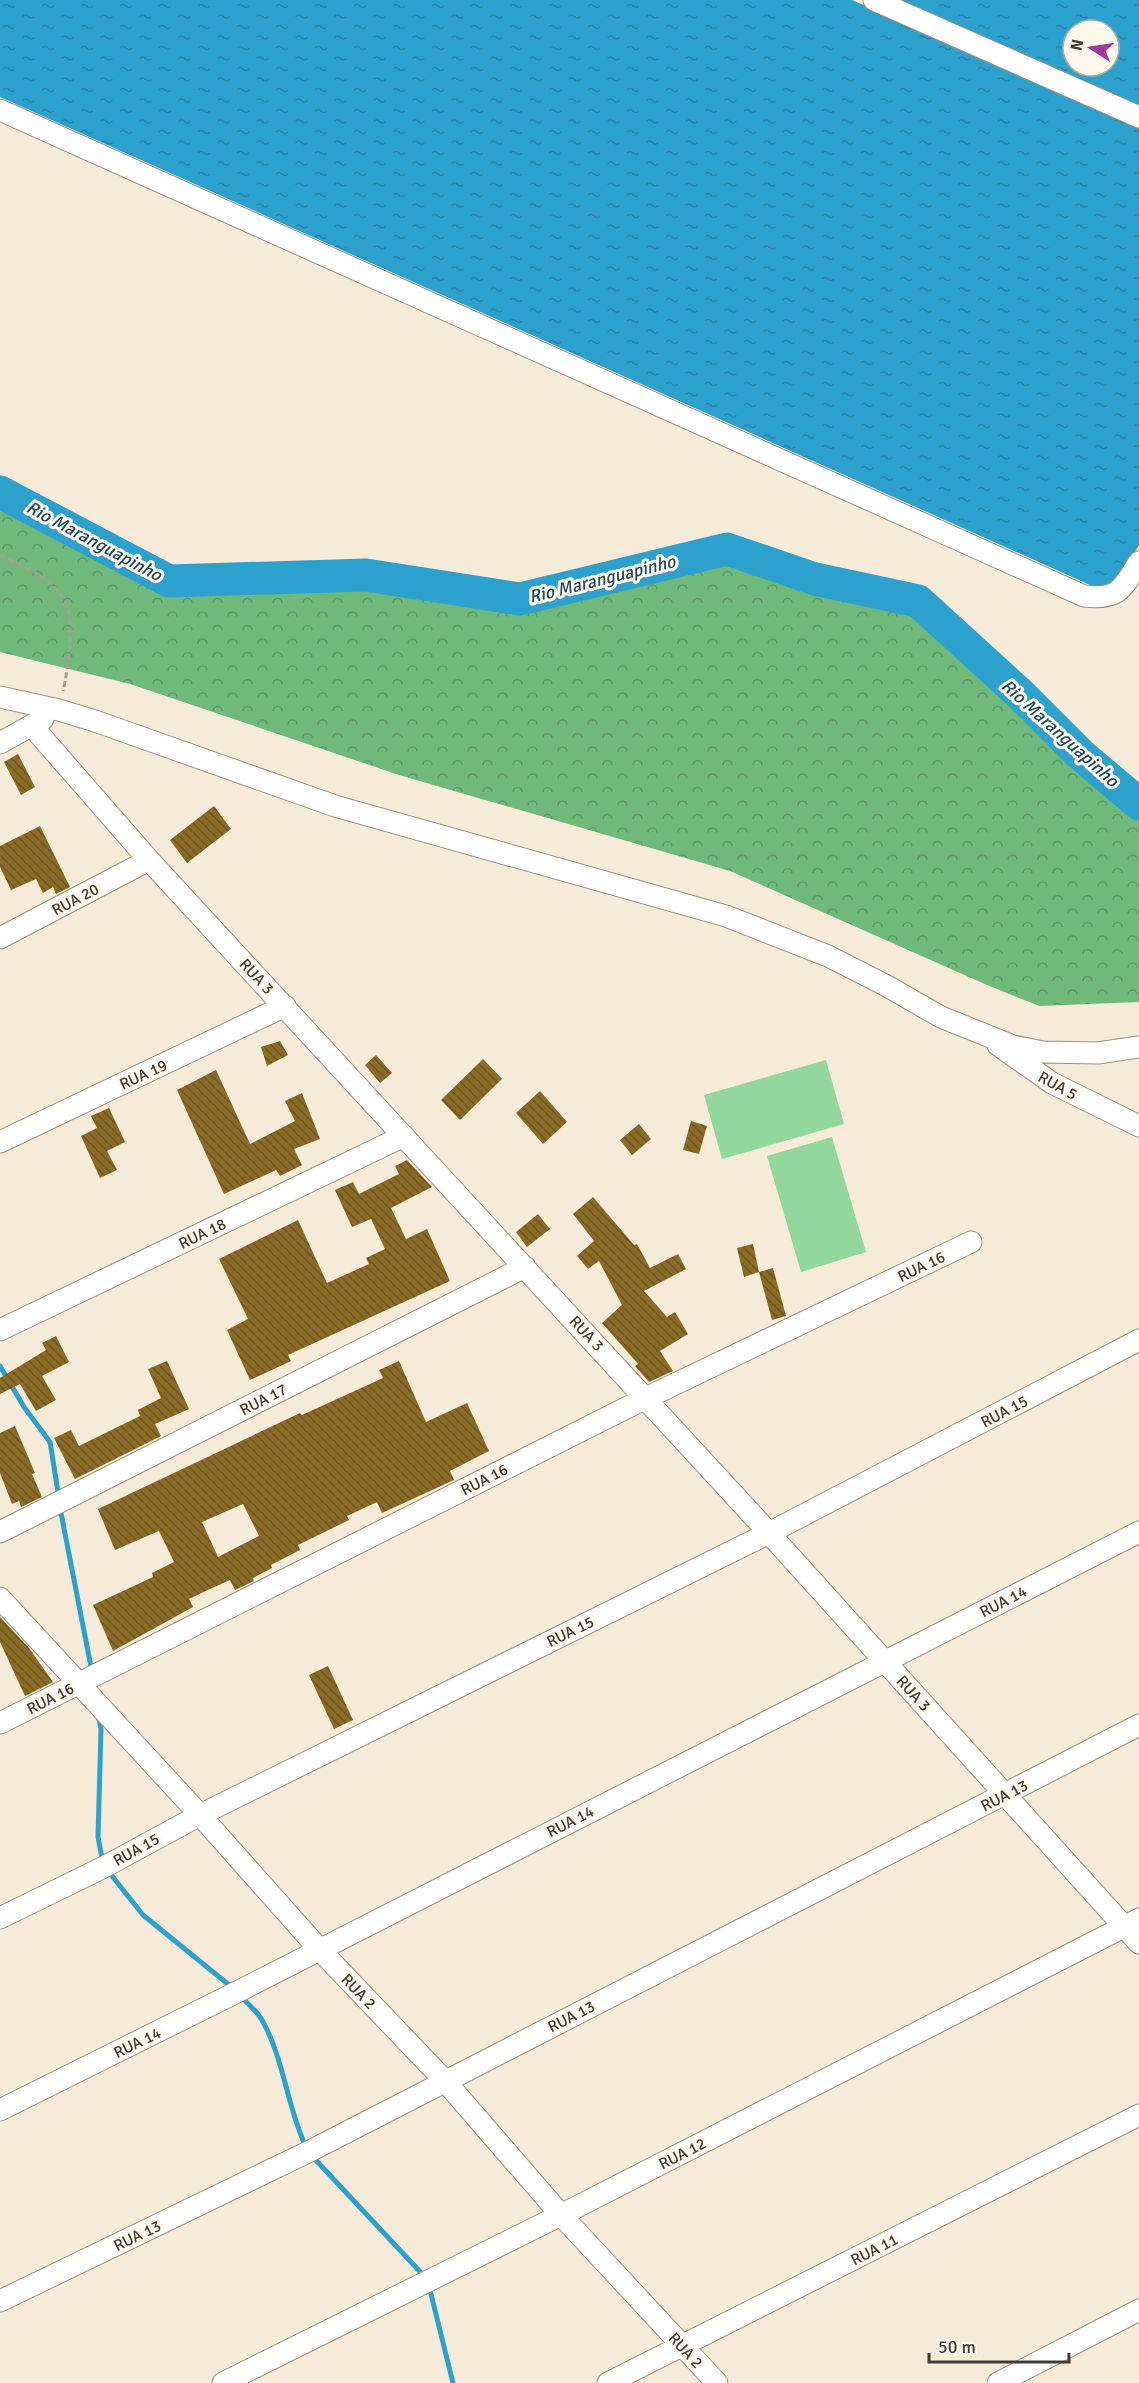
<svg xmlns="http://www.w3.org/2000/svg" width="1139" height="2383" font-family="Signika,sans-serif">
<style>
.forest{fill:url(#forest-crowns)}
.pitch{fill:#92d89c}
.water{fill:url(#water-ripples);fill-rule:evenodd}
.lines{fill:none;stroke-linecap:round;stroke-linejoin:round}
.stream{stroke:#2da1cd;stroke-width:5}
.river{stroke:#2da1cd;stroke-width:33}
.building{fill:url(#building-back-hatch);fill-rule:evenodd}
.minor-casing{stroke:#99917f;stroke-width:23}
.path{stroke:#a7a092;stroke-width:3;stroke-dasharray:6 3;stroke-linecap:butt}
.minor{stroke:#fff;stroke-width:21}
.labels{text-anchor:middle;stroke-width:6;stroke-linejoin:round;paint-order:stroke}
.street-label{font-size:16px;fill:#403c35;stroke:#fff9ed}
.water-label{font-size:18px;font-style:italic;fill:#1d4a5e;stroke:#fff9ed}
</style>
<defs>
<pattern id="forest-crowns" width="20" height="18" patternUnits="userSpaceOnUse" patternTransform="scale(1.5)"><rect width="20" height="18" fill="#6fba7b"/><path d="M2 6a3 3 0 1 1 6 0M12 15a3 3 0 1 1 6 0" fill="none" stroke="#5d9866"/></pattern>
<pattern id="water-ripples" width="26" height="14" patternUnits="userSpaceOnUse" patternTransform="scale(1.5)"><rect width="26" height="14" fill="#2da1cd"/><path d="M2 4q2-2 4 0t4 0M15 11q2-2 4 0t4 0" fill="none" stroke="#2884a7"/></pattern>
<pattern id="building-back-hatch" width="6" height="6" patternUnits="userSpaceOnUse" patternTransform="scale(1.5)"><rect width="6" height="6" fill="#8a6b25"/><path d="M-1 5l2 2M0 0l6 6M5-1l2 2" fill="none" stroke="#6c5520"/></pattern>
</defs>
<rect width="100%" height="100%" fill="#f5ebd8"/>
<path class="forest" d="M0 492 169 581 366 575 520 599 727 549 815 579 918 601 1019 693 1080 754 1139 804V1002L1039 1006 987 985 730 871 399 775 130 684 0 652Z"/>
<path class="pitch" d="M826 1060 844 1124 722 1159 704 1095Z
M832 1137 866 1252 801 1272 767 1156Z"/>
<path class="water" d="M0 0H852L1139 126V545L1119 578 1108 589 1090 585 0 97Z
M899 0H1139V107ZM1073 30H1109V66H1073Z"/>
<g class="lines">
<path class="stream" d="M0 1366 24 1407 50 1442 59 1498
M60 1508 92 1672
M98 1714 101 1729 98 1837 103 1863
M108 1871 143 1915 234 1989
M240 1996C247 2003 257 2011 262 2020 284 2059 287 2107 306 2147
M311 2155 425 2277
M429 2286 453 2383"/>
<path class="river" d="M0 492 169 581 366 575 520 599 727 549 815 579 918 601 1019 693 1080 754 1139 804"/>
</g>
<path class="building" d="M18 754 35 787 21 795 4 762Z
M214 806 231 829 187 863 170 840Z
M40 826 70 887 56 894 53 887 43 893 36 879 11 890 0 867V846Z
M280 1041 288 1055 267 1066 261 1047Z
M376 1055 392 1073 380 1083 365 1065Z
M483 1059 502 1079 460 1120 441 1100Z
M216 1070 250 1144 295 1121 285 1101 302 1093 320 1139 294 1149 302 1165 280 1176 276 1170 224 1194 177 1090Z
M540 1091 567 1122 543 1144 516 1113Z
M109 1108 125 1142 107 1151 117 1170 100 1178 81 1136 97 1128 91 1116Z
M691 1121 707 1126 699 1154 683 1150Z
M639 1124 651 1139 632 1155 620 1140Z
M407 1160 432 1187 391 1208 406 1239 427 1229 450 1281 288 1355 291 1361 250 1380 227 1330 248 1319 219 1259 298 1220 327 1283 369 1264 366 1258 385 1249 371 1219 352 1227 335 1190 353 1182 359 1194 399 1174 395 1166Z
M593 1197 634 1245 637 1244 650 1268 678 1254 686 1269 644 1291 667 1317 675 1312 688 1334 660 1351 673 1371 649 1382 635 1366 638 1364 602 1323 622 1305 599 1261 588 1269 577 1256 594 1241 573 1214Z
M538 1214 550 1229 527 1247 516 1232Z
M753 1244 759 1272 744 1277 737 1248Z
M773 1268 786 1316 772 1320 759 1272Z
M56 1336 69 1362 42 1376 56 1400 36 1411 20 1384 0 1394V1378L46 1350 42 1343Z
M167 1361 189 1409 155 1424 161 1436 75 1479 54 1438 71 1430 79 1446 140 1416 138 1410 161 1398 148 1369Z
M399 1361 426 1422 467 1403 489 1451 450 1471 454 1480 382 1513 377 1502 347 1516 349 1520 298 1545 300 1550 271 1565 272 1568 253 1578 254 1581 235 1590 230 1580 210 1589 189 1599 193 1607 113 1651 93 1605 153 1577 152 1573 174 1562 159 1531 115 1550 98 1509 300 1413 302 1415 383 1378 379 1370ZM243 1504 259 1536 218 1557 202 1522Z
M15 1426 35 1473 32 1474 42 1497 21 1507 19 1501 12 1504 0 1473V1433Z
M0 1617 29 1648 53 1682 25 1696 0 1642Z
M328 1666 353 1720 334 1729 309 1675Z"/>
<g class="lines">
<g class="minor-casing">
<path id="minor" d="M874 0 1139 117
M0 110 1084 596C1118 600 1122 590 1139 562
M0 697 59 710 95 721 335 806 726 916 828 956 887 986 941 1017 1013 1046 1043 1052 1098 1053 1139 1047
M32 726 149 860 769 1533 1139 1943
M0 743 43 719
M0 938 149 860
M998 1045 1052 1083 1139 1126
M0 1142 285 1006
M0 1330 404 1136
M0 1532 525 1267
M0 1598 200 1815 319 1949 445 2081 561 2215 717 2383
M0 1723 646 1398 971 1242
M0 1918 104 1867 200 1815 769 1533 1139 1340
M0 2110 237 1992 1139 1532
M0 2301 308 2152 1139 1725
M223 2383 561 2215 1139 1919
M608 2383 1139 2115
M998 2383 1139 2310"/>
</g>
<path class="path" d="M0 555C22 566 51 577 64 599 76 618 68 669 63 691"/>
<use href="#minor" class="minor"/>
</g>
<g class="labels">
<g class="street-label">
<text transform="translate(75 899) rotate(-28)" y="6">RUA 20</text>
<text transform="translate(257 976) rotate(47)" y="6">RUA 3</text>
<text transform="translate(143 1074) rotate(-25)" y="6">RUA 19</text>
<text transform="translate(1058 1085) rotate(29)" y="6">RUA 5</text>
<text transform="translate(202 1233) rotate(-26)" y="6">RUA 18</text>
<text transform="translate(921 1266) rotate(-26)" y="6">RUA 16</text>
<text transform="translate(587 1333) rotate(47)" y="6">RUA 3</text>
<text transform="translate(263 1399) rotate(-27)" y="6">RUA 17</text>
<text transform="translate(1004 1411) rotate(-28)" y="6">RUA 15</text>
<text transform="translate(484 1479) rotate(-27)" y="6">RUA 16</text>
<text transform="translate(1003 1601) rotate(-27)" y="6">RUA 14</text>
<text transform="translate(570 1631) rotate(-26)" y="6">RUA 15</text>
<text transform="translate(914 1693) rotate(48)" y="6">RUA 3</text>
<text transform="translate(50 1698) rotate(-27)" y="6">RUA 16</text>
<text transform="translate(1004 1795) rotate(-27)" y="6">RUA 13</text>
<text transform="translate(570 1821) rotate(-27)" y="6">RUA 14</text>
<text transform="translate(136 1849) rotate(-29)" y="6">RUA 15</text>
<text transform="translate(359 1991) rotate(46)" y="6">RUA 2</text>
<text transform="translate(571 2016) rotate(-27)" y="6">RUA 13</text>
<text transform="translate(137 2042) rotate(-26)" y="6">RUA 14</text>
<text transform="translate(682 2153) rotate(-27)" y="6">RUA 12</text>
<text transform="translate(137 2235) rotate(-26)" y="6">RUA 13</text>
<text transform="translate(874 2249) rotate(-27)" y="6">RUA 11</text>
<text transform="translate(686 2350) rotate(47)" y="6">RUA 2</text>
</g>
<g class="water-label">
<text transform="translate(94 541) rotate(28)" y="6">Rio Maranguapinho</text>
<text transform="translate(602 579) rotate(-14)" y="6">Rio Maranguapinho</text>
<text transform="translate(1060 733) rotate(42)" y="6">Rio Maranguapinho</text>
</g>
</g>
<g transform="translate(1091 48) rotate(282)"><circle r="28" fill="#fff9ed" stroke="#b3ada3" stroke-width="1.5"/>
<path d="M0-4.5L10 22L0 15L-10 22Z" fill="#9f399d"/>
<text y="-9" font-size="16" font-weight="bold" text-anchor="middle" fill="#403c35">N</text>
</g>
<path d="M929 2353v9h140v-9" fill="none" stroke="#403c35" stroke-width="3"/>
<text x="938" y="2353" font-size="18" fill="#403c35" stroke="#fff9ed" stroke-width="4.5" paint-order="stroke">50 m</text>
</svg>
